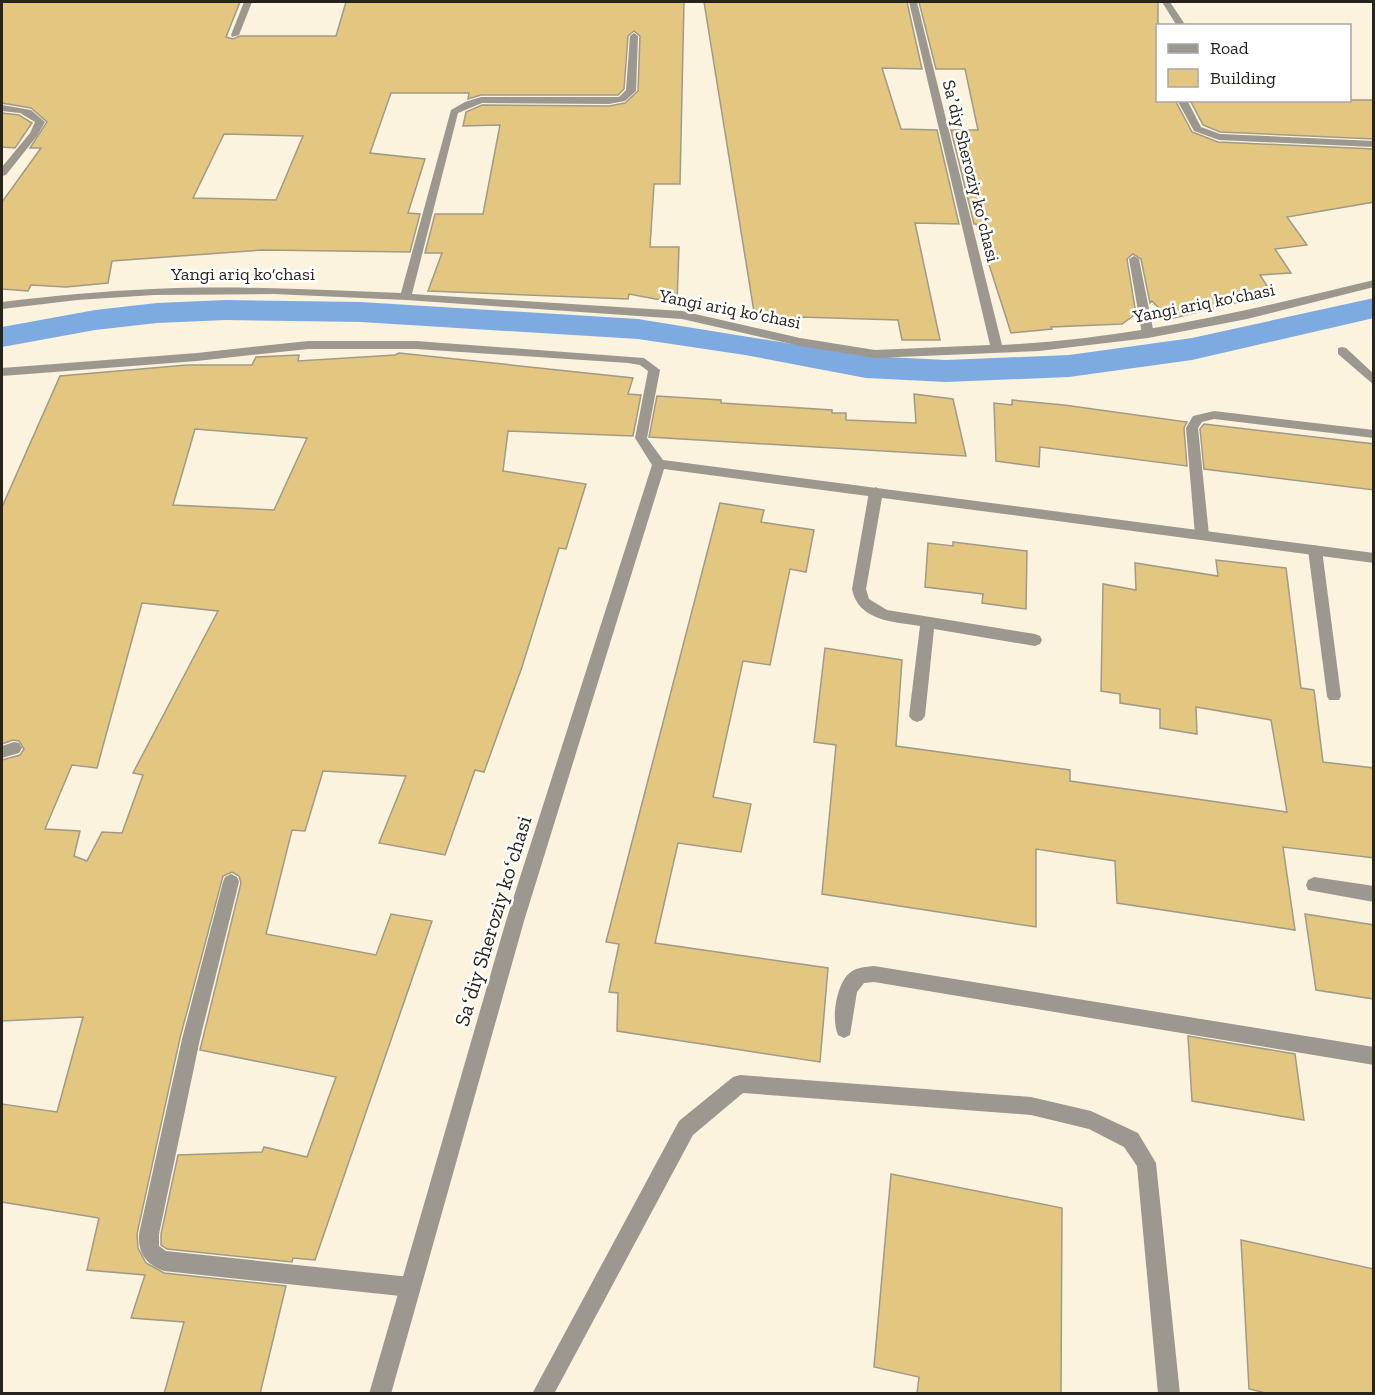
<svg xmlns="http://www.w3.org/2000/svg" width="1375" height="1395" font-family="'Zilla Slab',serif">
<style>
.lines{fill:none;stroke-linecap:round;stroke-linejoin:round}
.canal{fill:#7eaae2;fill-rule:evenodd}
.building{fill:#e3c680;stroke:#a19a87;stroke-width:1.5;fill-rule:evenodd}
.service{fill:#9c978f;fill-rule:evenodd}
.minor{fill:#9c978f;fill-rule:evenodd}
.labels{text-anchor:middle;stroke-width:5;stroke-linejoin:round;paint-order:stroke}
.far-street-label{font-size:18px;fill:#27241c;stroke:#fff}
.street-label{font-size:21px;fill:#27241c;stroke:#fff}
</style>
<rect width="100%" height="100%" fill="#fbf3de"/>
<g class="lines">
<path class="canal" d="M1374 298V318L1192 360 1069 377 946 382 866 378 745 355 638 339 361 322 226 320 157 323 95 330 2 347V327L95 310 157 303 226 300 361 302 638 319 866 356 946 360 1069 355 1192 338Z"/>
</g>
<path class="building" d="M2 2H240L226 37 233 39 240 36H336L346 2H684L680 184H654L650 247H679L677 303 629 294 628 299 428 291 442 253H425L435 214H483L500 125 463 126 466 112 482 105 609 106 625 103 638 91 640 36 634 31 628 36 624 89 618 95H481L468 99 469 93H391L370 153 425 159 408 213 420 214 410 252 262 250 112 261 108 283 66 287 31 285 28 291 2 289V202L41 148H30L47 122 31 108 2 103ZM224 134 303 136 276 200 193 198Z
M704 2H907L922 69 882 68 901 129 937 130 959 224 915 223 940 340H902L898 320 799 317V327L755 318Z
M919 2H1158V100H1175L1192 132 1218 142 1374 149V202L1287 217 1307 245 1275 249 1291 273 1260 275 1272 294 1170 319 1152 301 1150 303 1141 259 1133 254 1127 259 1136 314 1122 324 1051 327 1052 329 1011 333 976 224H974L951 130H978L965 69H936Z
M1190 100H1374V139L1220 132 1203 125Z
M2 113 19 115 32 123 15 148 2 147Z
M399 353 633 378 628 394 641 395 633 436 508 431 503 471 586 484 566 549 559 548 522 667 484 772 475 770 445 855 379 843 406 776 323 771 305 831 292 830 266 934 376 955 391 914 432 921 315 1260 293 1258 292 1262 167 1249 161 1245V1234L178 1155 262 1152 264 1147 307 1157 336 1077 200 1050 241 883 239 876 232 872 223 876 180 1038 137 1234 138 1248 146 1263 164 1273 286 1286 260 1394H164L184 1322 131 1318 145 1275 87 1270 99 1218 2 1202V1104L57 1112 83 1017 2 1021V760L20 755 24 749 19 741 13 740 2 744V507L60 376 187 365H252L256 357 299 355 298 361 395 355ZM195 429 307 438 274 510 173 505ZM142 603 218 611 133 773 143 775 122 833 102 832 87 861 74 856 80 831 45 829 72 765 97 768Z
M914 394 953 399 966 456 649 437 657 396 721 400V403L832 410V413H846V420L916 423Z
M1012 400 1064 405 1187 422 1184 428 1187 466 1040 447 1039 467 996 461 994 403 1012 405Z
M1204 424 1374 444V490L1204 469 1200 429Z
M720 503 764 510 761 522 814 530 806 572 790 569 770 665 743 661 713 797 751 804 741 852 678 843 655 943 828 968 820 1062 617 1031 618 993 609 992 619 944 606 942Z
M953 542 1027 551 1026 609 982 603 983 594 925 587 928 543 953 546Z
M1216 560 1286 568 1301 688 1314 690 1323 762 1374 768V858L1283 847 1295 930 1117 903 1115 861 1036 849V927L822 894 836 745 814 742 825 648 902 660 896 746 1070 770V781L1287 812 1271 720 1196 707 1197 734 1160 728V709L1120 703V694L1101 691 1103 584 1136 590 1135 563 1218 576Z
M1305 914 1374 925V999L1316 990Z
M1188 1036 1295 1054 1304 1120 1192 1101Z
M891 1174 1062 1208 1061 1394H917L919 1377 874 1367Z
M1241 1240 1374 1269V1394H1270L1249 1389Z"/>
<g class="lines">
<path class="service" d="M1134 256 1139 259 1154 334 1148 338 1142 334 1129 259Z
M1342 347 1346 348 1374 374V385L1338 354V348Z
M1214 411 1374 430V438L1214 419 1202 422 1198 428 1209 535 1202 540 1195 535 1186 428 1193 416Z
M876 487 883 492 866 589 869 599 887 610 1035 634 1040 636 1042 640 1040 644 1035 646 934 629 925 716 922 720 917 722 912 720 909 716 920 626C894 622 858 621 852 589L869 492Z
M1315 545 1322 550 1341 696 1339 700H1329L1327 696 1308 550Z
M231 874 237 877 239 882 200 1039 159 1234V1246L166 1251 410 1277 417 1280 420 1287 417 1294 410 1297 164 1271C146 1264 138 1254 139 1234L182 1039 223 882 225 877Z
M1314 877 1374 886V902L1308 890 1306 885 1308 880Z
M874 966 1374 1047V1065L874 982 864 983 857 992 850 1035 844 1038 838 1035C831 1020 836 982 851 972 858 967 866 967 874 966Z"/>
<path class="minor" d="M244 2H252L239 35 232 37 231 35Z
M909 2H917L1002 345C1129 339 1251 310 1374 280V287L1247 319 1148 338 1039 351 875 358 800 346 682 319 406 300 274 294 154 295 77 300 2 309V302C52 296 102 291 153 289 236 285 319 290 401 293L451 110 465 102 481 97H619L626 90 630 36 634 33 638 36 636 91 625 101 609 104 482 103 458 113 412 294 682 311 800 338 875 350 990 345Z
M1162 2H1170L1186 26H1177Z
M1177 100H1187L1201 127 1220 134 1374 141V147L1219 140 1194 131Z
M2 105 31 110 45 122 37 136 6 175 2 176V167L30 133 35 122 20 113 2 111Z
M308 341H416L644 358 660 370 647 438 663 460 1374 553V563L664 469 524 921 391 1394H369L506 921 652 465 635 438 648 371 640 365 628 363 416 349H308L197 361 2 376V368L197 353Z
M14 742 19 743 22 748 19 753 2 758V746Z
M740 1075 1031 1097 1091 1111 1138 1133 1156 1163 1180 1394H1158L1137 1166 1124 1147 1089 1129 1031 1115 743 1093 693 1135 554 1394H532L679 1121 733 1077Z"/>
</g>
<g class="labels">
<g class="far-street-label">
<text transform="translate(971 171) rotate(76)" y="6">Saʼdiy Sheroziy koʻchasi</text>
<text x="243" y="280">Yangi ariq ko‘chasi</text>
<text transform="translate(1204 303) rotate(-11)" y="6">Yangi ariq ko‘chasi</text>
<text transform="translate(730 309) rotate(11)" y="6">Yangi ariq ko‘chasi</text>
</g>
<g class="street-label">
<text transform="translate(493 921) rotate(-73)" y="7">Saʻdiy Sheroziy koʻchasi</text>
</g>
</g>
<rect width="1375" height="1395" fill="none" stroke="#27241c" stroke-width="6"/>
<rect x="1156" y="24" width="195" height="78" fill="#ffffff" stroke="#a9a7a4" stroke-width="1.5"/>
<rect x="1168" y="44" width="30" height="9" fill="#9c978f" stroke="#a9a7a4" stroke-width="1.5"/>
<text x="1210" y="54" font-size="18" fill="#27241c">Road</text>
<rect x="1168" y="69" width="30" height="18" fill="#e3c680" stroke="#a9a7a4" stroke-width="1.5"/>
<text x="1210" y="84" font-size="18" fill="#27241c">Building</text>
</svg>
